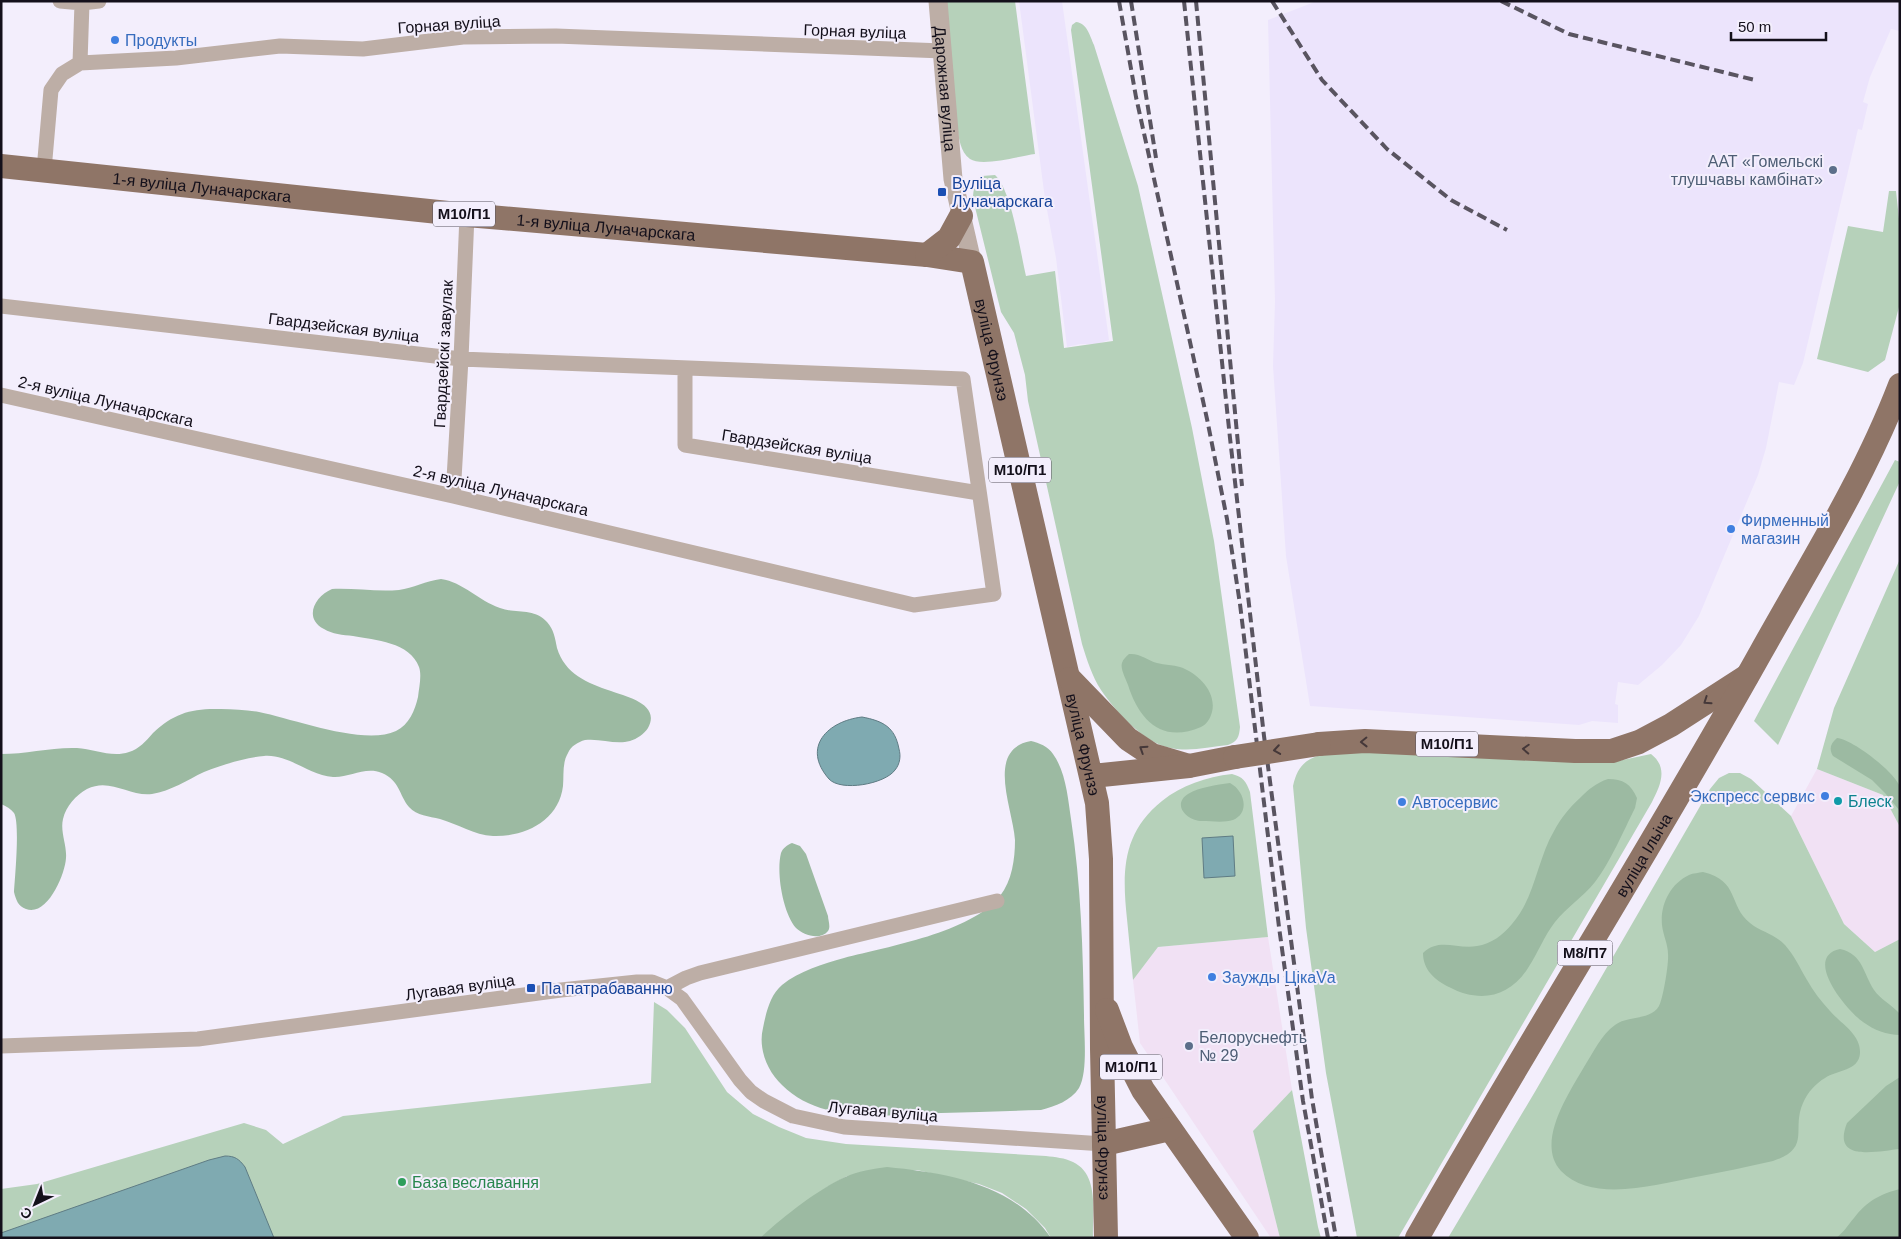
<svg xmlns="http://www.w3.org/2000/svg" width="1901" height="1239" font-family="Helvetica,sans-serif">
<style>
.commercial{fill:#f1e1f4}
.built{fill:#ece4fc}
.green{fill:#b6d1ba}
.forest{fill:#9cbaa2}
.water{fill:#7faab1;stroke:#5f7c84}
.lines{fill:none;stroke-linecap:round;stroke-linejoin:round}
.minor{stroke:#bdaea6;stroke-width:15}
.tertiary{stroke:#bdaea6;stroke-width:19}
.primary{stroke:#8f7567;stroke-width:24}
.rail{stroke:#595460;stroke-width:4;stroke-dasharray:10 5;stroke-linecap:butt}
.primary-bridge{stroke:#8f7567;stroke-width:24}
.oneway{stroke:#453839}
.shop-dot{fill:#3f7fe0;stroke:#f3eefc;stroke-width:2}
.service-dot{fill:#5c6f8a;stroke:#f3eefc;stroke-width:2}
.transit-dot{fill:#1a4fb4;stroke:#f3eefc;stroke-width:2}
.culture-dot{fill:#0f9aa8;stroke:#f3eefc;stroke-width:2}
.leisure-dot{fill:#2e9e5b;stroke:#f3eefc;stroke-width:2}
.labels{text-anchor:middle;stroke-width:4;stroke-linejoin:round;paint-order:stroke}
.shield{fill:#f3eefc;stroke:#57535e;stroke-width:1}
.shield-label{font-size:15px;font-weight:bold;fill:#14101b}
.street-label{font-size:16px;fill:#14101b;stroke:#f3eefc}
.shop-label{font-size:16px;fill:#366cbe;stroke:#f3eefc;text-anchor:start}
.service-label{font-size:16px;fill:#4e5e75;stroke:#f3eefc;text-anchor:end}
.transit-label{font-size:16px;fill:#164399;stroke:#f3eefc;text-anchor:start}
.culture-label{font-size:16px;fill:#0d838f;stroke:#f3eefc;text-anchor:start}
.leisure-label{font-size:16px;fill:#27864d;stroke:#f3eefc;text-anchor:start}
</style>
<rect width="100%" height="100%" fill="#f3eefc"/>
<path class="commercial" d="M1817 769 1883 795 1900 827V939L1875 952 1844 924 1791 816Z
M1268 937 1292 1090 1253 1131 1280 1238H1271L1140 1043 1133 980 1158 947Z"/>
<path class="built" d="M1019 1H1062L1109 340 1097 344H1080L1067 347 1056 258 1045 199Z
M1317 1H1900V31L1891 29 1870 77 1863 102 1868 104 1862 130 1858 129 1803 363 1794 385 1779 382 1766 448 1758 475 1699 616 1681 645 1662 665 1638 685 1618 682 1615 704 1618 705V723L1592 721 1579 725 1310 706 1286 556 1273 366 1275 302 1268 20Z"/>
<path class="green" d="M946 1H1015L1035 154C1020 156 982 167 970 159 960 152 959 137 957 127Z
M1076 22C1087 23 1090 36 1094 45L1138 186 1192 428 1214 541 1240 727C1239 737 1238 741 1228 745 1209 747 1189 752 1171 748 1145 744 1115 711 1101 690 1092 676 1087 660 1082 644L1028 401 1025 375 1014 333 1001 312 973 199C973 189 975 183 982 176L995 175C1012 191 1020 251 1026 276L1055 271 1064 348 1113 341 1071 30 1072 25Z
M1889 191H1896L1900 228 1899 307 1885 360 1868 372 1817 359 1848 226 1883 232Z
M1895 460 1900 462V481L1778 745 1754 721Z
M1900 559V827L1883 795 1817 769 1834 708Z
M1335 753H1411L1613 762 1651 754C1669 768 1660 786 1652 802L1398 1238H1357L1326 1073 1306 928 1293 786C1298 762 1311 755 1335 753Z
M1729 773H1740L1751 779 1791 816 1844 924 1875 952 1900 939V1238H1448L1536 1090 1710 789 1719 778Z
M1232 774C1243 777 1246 781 1250 792L1268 937 1158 947 1133 980C1131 960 1129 939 1127 919 1122 872 1122 833 1162 801 1182 785 1206 777 1232 774Z
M654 1002 667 1010 685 1028 727 1092 753 1114 779 1127 806 1138 846 1144 1046 1156C1055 1157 1065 1158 1073 1162 1100 1175 1092 1213 1093 1238H1051L1045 1228 1026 1209 1002 1193 979 1184 917 1170 847 1176 827 1187 760 1238H1V1189L37 1184 244 1123 266 1130 283 1144 343 1116 651 1083Z
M1292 1090 1318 1227 1321 1238H1280L1253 1131Z"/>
<path class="forest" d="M441 579C463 582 479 601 500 608 517 614 535 608 547 622 554 630 555 638 557 648 565 674 587 683 611 691 627 697 661 704 648 728 644 734 637 739 630 741 615 745 600 738 585 740 578 742 571 746 568 753 562 763 564 775 563 786 559 820 526 837 493 836 474 835 458 824 440 819 429 816 417 816 409 807 399 795 400 781 382 773 365 766 349 778 333 777 308 775 289 754 264 756 244 758 222 765 204 772 187 780 171 791 152 794 130 797 110 777 87 789 76 795 66 806 63 819 60 832 67 845 66 858 65 875 47 917 26 909 18 906 16 900 14 892 15 877 20 823 14 813 11 809 6 806 1 804V754C26 754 52 747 77 748 94 749 112 758 129 752 139 749 146 741 153 733 174 713 192 708 221 709 234 709 247 710 259 712 294 719 364 746 396 731 409 725 415 710 418 697 419 688 422 675 419 667 410 642 375 640 353 636 343 635 332 634 324 629 303 618 315 596 332 589 354 588 377 592 399 590 413 588 426 581 441 579Z
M1129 654C1140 653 1147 660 1157 663 1165 665 1173 665 1180 667 1198 673 1217 692 1212 712 1210 719 1207 724 1201 727 1162 744 1139 720 1128 685 1126 679 1120 669 1122 663 1123 659 1126 657 1129 654Z
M1837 738C1852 739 1895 772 1900 787 1901 794 1900 804 1900 811L1885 793 1872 780 1833 756C1829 749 1830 744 1837 738Z
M1031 741C1039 743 1048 746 1053 754 1066 772 1068 799 1071 819 1081 885 1083 950 1084 1016 1084 1035 1088 1072 1079 1088 1071 1101 1055 1106 1041 1110 1007 1111 974 1112 941 1113 890 1115 822 1125 782 1085 767 1071 758 1048 763 1028 766 1013 770 995 782 985 799 971 823 964 844 958 889 946 970 933 1000 896 1012 881 1015 859 1015 840 1013 809 985 749 1031 741Z
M1608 779C1623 779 1631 784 1637 798L1635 808C1624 830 1610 863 1595 882 1583 897 1567 907 1555 922 1544 936 1538 953 1528 968 1509 998 1479 1003 1449 987 1435 980 1423 970 1423 953 1439 937 1458 950 1477 946 1491 944 1503 935 1512 924 1535 898 1537 860 1554 831 1561 818 1569 808 1580 798 1589 789 1596 783 1608 779Z
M1230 783C1245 791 1250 813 1233 820 1224 823 1211 821 1202 821 1188 821 1171 805 1188 794 1200 787 1216 785 1230 783Z
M792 843 800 846 806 854 828 916C828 920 831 927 828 931 820 941 803 935 796 928 783 913 776 873 781 853 783 848 787 845 792 843Z
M1703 872C1740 881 1728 905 1750 923 1761 932 1775 934 1785 945 1794 955 1800 968 1807 980 1813 991 1821 1001 1830 1011 1840 1023 1861 1034 1860 1053 1859 1071 1837 1070 1825 1078 1815 1084 1808 1092 1803 1103 1791 1130 1812 1148 1773 1161 1747 1167 1722 1172 1696 1177 1657 1184 1593 1204 1561 1171 1535 1143 1569 1093 1584 1067 1593 1053 1601 1035 1615 1025 1628 1015 1650 1021 1659 1006 1663 999 1669 963 1668 954 1668 944 1663 935 1662 925 1660 905 1670 884 1689 875 1693 873 1699 873 1703 872Z
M1840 949C1863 954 1863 973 1874 990 1880 999 1892 1005 1900 1014V1035C1887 1035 1874 1030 1863 1022 1847 1011 1802 957 1840 949Z
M1900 1077V1149C1878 1151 1831 1163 1847 1123L1886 1086Z
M887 1167C948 1173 1014 1184 1051 1238H760C783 1217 817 1190 845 1177 858 1171 873 1169 887 1167Z
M1900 1189V1238H1836C1844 1232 1848 1225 1854 1218 1867 1201 1880 1194 1900 1189Z"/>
<path class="water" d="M862 717C883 721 895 727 899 749 901 756 900 764 895 770 885 784 841 792 829 779 801 747 828 721 862 717Z
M1233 836 1235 876 1204 878 1202 838Z
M225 1156C235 1156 239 1159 245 1167L274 1238H1V1233L209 1160Z"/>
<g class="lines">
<path class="minor" d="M60 1 82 3 99 1
M80 63 82 3
M44 170 51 90 62 74 80 63 176 58 280 46 363 49 463 37 556 36 943 51
M1 306 461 359 963 379 994 594 914 605 453 496 1 395
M685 368V445L979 493
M453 496 461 359 467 215
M667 988 686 978 700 973 997 901
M1 1046 198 1039 561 990 637 982H652L667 988 682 999 740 1080 751 1092 764 1101 793 1116 844 1127 1104 1144"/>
<path class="tertiary" id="s1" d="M938 1 953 179 972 262"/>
<g class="primary">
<path id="s2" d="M1 166 467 215 927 255 972 262 1097 803 1101 859 1102 1049 1106 1238"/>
<path d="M927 255 949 238 961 216"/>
<path d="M1070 679 1128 739 1152 755 1189 766"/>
<path d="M1319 744 1365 741 1575 751H1612L1639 742 1671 725 1747 676"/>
<path d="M1092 776 1189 766 1235 757"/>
<path d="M1107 1010 1121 1047 1143 1090 1247 1238"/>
<path d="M1104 1144 1170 1129"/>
<path id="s3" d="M1417 1238C1529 1041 1651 849 1761 652 1810 564 1864 479 1900 385"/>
</g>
<path class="rail" d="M1119 1 1136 97 1207 419 1227 519 1240 604 1279 927 1303 1101 1328 1238
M1131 1 1156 158
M1184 1 1230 438 1264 736 1312 1099 1336 1238
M1196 1 1242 486
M1272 1 1322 80 1387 149 1451 200 1507 230
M1501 1 1569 34 1755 80"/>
<path class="primary-bridge" d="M1235 757 1319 744"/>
</g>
<defs><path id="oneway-chevron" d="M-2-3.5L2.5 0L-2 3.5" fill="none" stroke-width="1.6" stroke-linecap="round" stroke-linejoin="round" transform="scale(1.25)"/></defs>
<g class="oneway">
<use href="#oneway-chevron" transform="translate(1707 701) rotate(146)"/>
<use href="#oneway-chevron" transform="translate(1364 742) rotate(179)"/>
<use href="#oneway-chevron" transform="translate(1143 749) rotate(-147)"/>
<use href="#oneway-chevron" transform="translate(1526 749) rotate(-177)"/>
<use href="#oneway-chevron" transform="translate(1277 750) rotate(171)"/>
</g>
<g class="shop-dot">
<circle cx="115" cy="40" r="5"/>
<circle cx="1731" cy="529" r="5"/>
<circle cx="1825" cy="796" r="5"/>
<circle cx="1402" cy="802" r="5"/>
<circle cx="1212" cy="977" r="5"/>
</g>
<g class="service-dot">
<circle cx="1833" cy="170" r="5"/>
<circle cx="1189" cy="1046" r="5"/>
</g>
<g class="transit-dot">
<rect x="937" y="187" width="10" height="10" rx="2.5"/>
<rect x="526" y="983" width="10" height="10" rx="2.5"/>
</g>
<circle class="culture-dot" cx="1838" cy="801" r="5"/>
<circle class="leisure-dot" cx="402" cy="1182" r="5"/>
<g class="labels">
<g class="shield">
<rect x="433" y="201.5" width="62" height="25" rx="4"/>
<rect x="989" y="457.5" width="62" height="25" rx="4"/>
<rect x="1416" y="731.5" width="62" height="25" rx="4"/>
<rect x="1557.5" y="940.5" width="55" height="25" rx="4"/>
<rect x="1100" y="1054.5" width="62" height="25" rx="4"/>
</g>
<g class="shield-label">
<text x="464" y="219">М10/П1</text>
<text x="1020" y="475">М10/П1</text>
<text x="1447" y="749">М10/П1</text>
<text x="1585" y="958">М8/П7</text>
<text x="1131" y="1072">М10/П1</text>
</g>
<g class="street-label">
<text transform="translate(449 24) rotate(-4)" y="6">Горная вуліца</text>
<text transform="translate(855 31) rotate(2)" y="6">Горная вуліца</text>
<text dy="6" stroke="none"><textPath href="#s1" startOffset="88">Дарожная вуліца</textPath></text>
<text dy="6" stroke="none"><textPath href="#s2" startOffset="202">1-я вуліца Луначарскага</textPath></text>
<text dy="6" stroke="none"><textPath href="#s2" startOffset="608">1-я вуліца Луначарскага</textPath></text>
<text transform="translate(344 327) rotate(7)" y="6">Гвардзейская вуліца</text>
<text dy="6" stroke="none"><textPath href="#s2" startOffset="1066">вуліца Фрунзэ</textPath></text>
<text transform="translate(443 354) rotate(-87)" y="6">Гвардзейскі завулак</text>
<text transform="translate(106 401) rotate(13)" y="6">2-я вуліца Луначарскага</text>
<text transform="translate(797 446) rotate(9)" y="6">Гвардзейская вуліца</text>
<text transform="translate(501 490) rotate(13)" y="6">2-я вуліца Луначарскага</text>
<text dy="6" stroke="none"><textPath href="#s2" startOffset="1471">вуліца Фрунзэ</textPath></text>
<text dy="6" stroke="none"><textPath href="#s3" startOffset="445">вуліца Ільіча</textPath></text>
<text transform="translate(460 987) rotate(-8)" y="6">Лугавая вуліца</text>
<text transform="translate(883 1111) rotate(5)" y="6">Лугавая вуліца</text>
<text dy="6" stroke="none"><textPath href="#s2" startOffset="1876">вуліца Фрунзэ</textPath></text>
</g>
<g class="shop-label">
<text x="125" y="46">Продукты</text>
<text x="1741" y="526">Фирменный<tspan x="1741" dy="18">магазин</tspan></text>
<text x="1815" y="802" text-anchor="end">Экспресс сервис</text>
<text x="1412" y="808">Автосервис</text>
<text x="1222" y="983">Заужды ЦікаVа</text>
</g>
<g class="service-label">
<text x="1823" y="167">ААТ «Гомельскі<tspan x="1823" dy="18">тлушчавы камбінат»</tspan></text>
<text x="1199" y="1043" text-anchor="start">Белоруснефть<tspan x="1199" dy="18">№ 29</tspan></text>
</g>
<g class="transit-label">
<text x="952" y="189">Вуліца<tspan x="952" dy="18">Луначарскага</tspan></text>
<text x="541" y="994">Па патрабаванню</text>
</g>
<g class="culture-label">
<text x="1848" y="807">Блеск</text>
</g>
<g class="leisure-label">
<text x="412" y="1188">База веславання</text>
</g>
</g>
<rect width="1901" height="1239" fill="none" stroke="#14101b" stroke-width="5"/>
<g transform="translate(35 1204) rotate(223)" stroke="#f3eefc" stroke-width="4" paint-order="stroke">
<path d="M0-4L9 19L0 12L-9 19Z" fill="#14101b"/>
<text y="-8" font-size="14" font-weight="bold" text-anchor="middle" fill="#14101b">С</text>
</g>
<path d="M1731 32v8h95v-8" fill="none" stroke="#14101b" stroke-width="2.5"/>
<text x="1738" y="32" font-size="15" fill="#14101b" stroke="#f3eefc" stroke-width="4" paint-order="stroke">50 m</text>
</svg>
